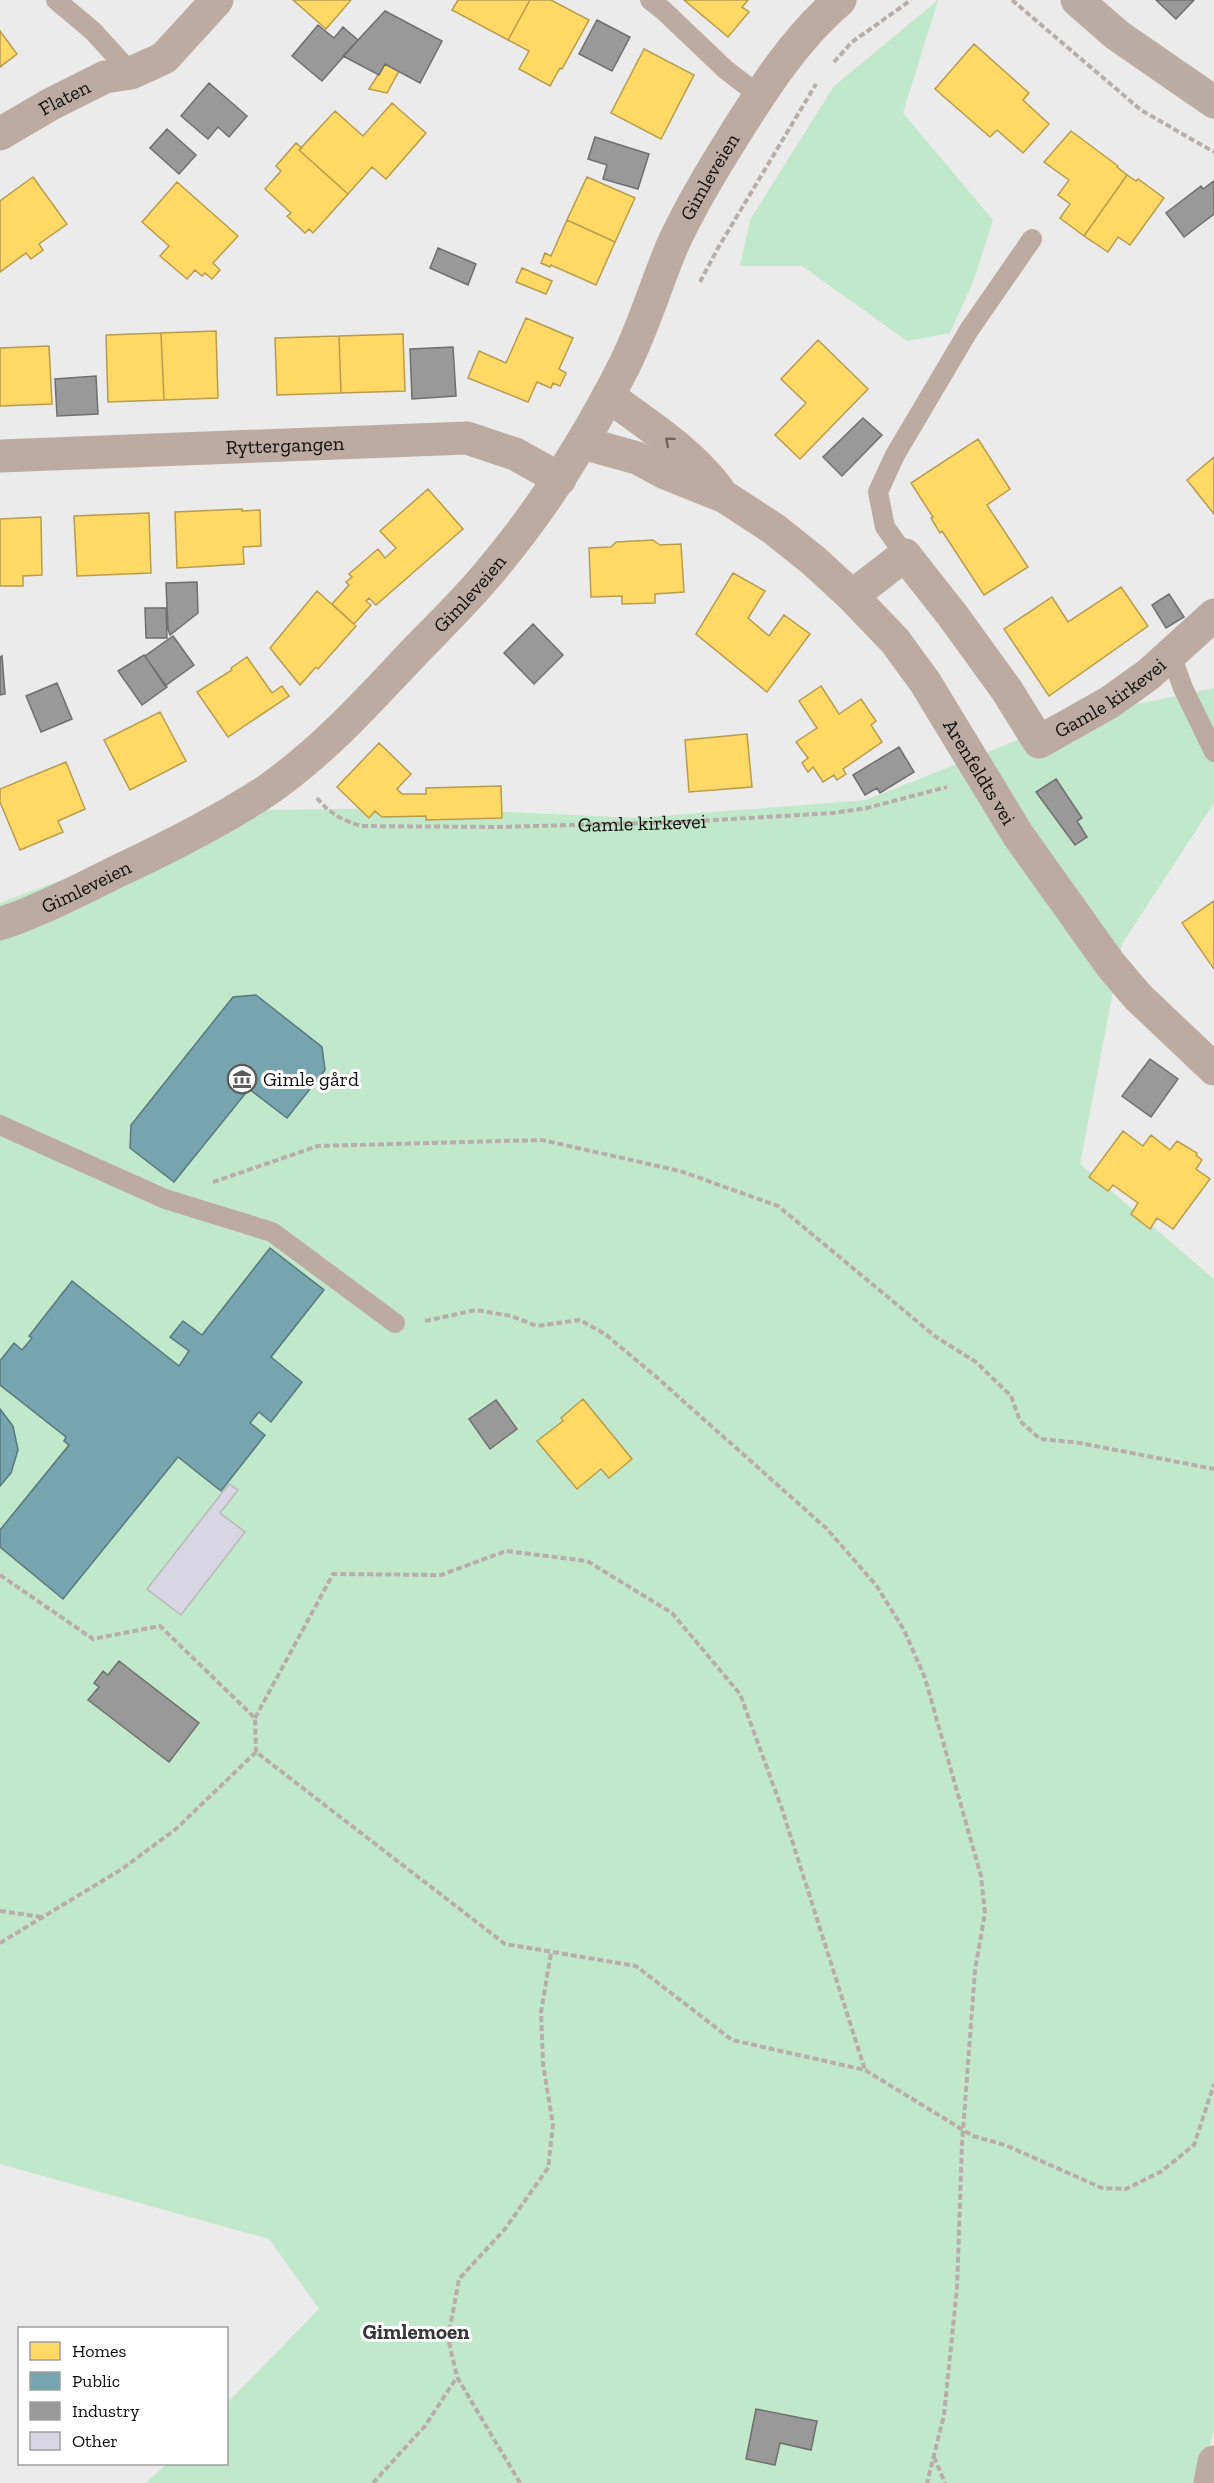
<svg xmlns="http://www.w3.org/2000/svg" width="1214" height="2483" font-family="'Zilla Slab',serif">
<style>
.green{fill:#c1e8cb}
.homes{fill:#ffd966;stroke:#b79c4c;stroke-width:1.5}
.public{fill:#76a5af;stroke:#57787f;stroke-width:1.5}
.industry{fill:#999;stroke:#6f6f6f;stroke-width:1.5}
.building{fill:#d9d6e4;stroke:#bababa;stroke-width:1.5}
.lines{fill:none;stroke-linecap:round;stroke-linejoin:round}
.path{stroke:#b7aea9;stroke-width:4;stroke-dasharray:6 3;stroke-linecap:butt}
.service{stroke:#bdaba1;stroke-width:20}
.minor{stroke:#bdaba1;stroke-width:33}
.tertiary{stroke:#bdaba1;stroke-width:33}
.primary{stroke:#bcada4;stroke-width:33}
.oneway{stroke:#6e645f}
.labels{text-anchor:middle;stroke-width:6;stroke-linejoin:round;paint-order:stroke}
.street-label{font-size:20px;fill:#0e0e0e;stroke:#fff}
.poi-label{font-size:20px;fill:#0e0e0e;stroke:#fff;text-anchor:start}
.neighbourhood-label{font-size:21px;font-weight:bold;fill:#363638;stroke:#fff}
</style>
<rect width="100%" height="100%" fill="#ebebeb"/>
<path class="green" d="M938 0 903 113 993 220 975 277 950 333 907 341 802 266H740L750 220 834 86Z
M1214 688V803L1122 944 1080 1164 1214 1279V2430L1200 2483H145L167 2464H226L227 2403 319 2309 269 2239 0 2164V903L248 810 420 808 638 818 866 800 1076 717Z"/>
<path class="homes" d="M293 0H351L326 29Z
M458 0H530L508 40 452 10Z
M530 0H551L589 20 562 69 560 68 550 86 519 69 529 51 508 40Z
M684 0H748L742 7 749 12 728 37Z
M0 31 17 54 0 67Z
M974 44 1029 93 1023 100 1049 124 1023 153 997 130 990 137 935 89Z
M644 49 694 75 661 139 611 113Z
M385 64 399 71 387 93 369 89Z
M392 103 426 133 386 179 372 167 348 194 299 150 335 111 363 136Z
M1071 131 1118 166 1117 167 1127 175 1084 236 1060 218 1070 204 1058 195 1069 180 1044 162Z
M296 143 302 148 299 150 348 194 313 233 309 229 305 233 287 216 291 213 265 189 281 171 276 166Z
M1127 175 1136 181 1138 179 1164 198 1130 245 1118 237 1108 252 1084 236Z
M33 177 67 224 39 244 43 250 31 259 26 253 0 272V201Z
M587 177 635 198 615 242 567 220Z
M177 182 238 236 213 263 220 270 212 279 205 273 202 276 195 270 187 279 160 256 169 246 142 222Z
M567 220 615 242 596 285 551 265 550 267 541 263 545 253 551 256Z
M522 268 552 281 546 294 516 282Z
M526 318 573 338 559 369 566 373 560 386 553 383 551 388 537 382 528 402 468 378 479 351 506 363Z
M216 331 218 398 164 400 161 333Z
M161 333 164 400 108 402 106 335Z
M403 334 405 391 341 393 339 336Z
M339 336 341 393 277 395 275 338Z
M818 340 868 389 800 459 775 435 806 403 781 379Z
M49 346 52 404 0 406V348Z
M978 439 1010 489 987 505 1028 567 984 595 942 531 940 533 931 518 933 517 911 483Z
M1214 457V514L1187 480Z
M428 489 463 529 376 605 369 598 366 601 371 605 354 624 332 604 349 585 346 582 352 577 349 574 378 549 385 558 396 548 380 531Z
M242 509V511L260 510 261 546 243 547 244 564 177 568 175 512Z
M149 513 151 573 77 576 74 516Z
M41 517 42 575 23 576V586H0V519Z
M653 540 660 545 681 544 684 592 655 594V603L622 604V596L591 597 589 548 611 547 616 542Z
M733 573 765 591 748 618 769 636 784 615 810 634 767 692 696 634Z
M1121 587 1148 626 1049 696 1004 629 1052 597 1068 622Z
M317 591 356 626 318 669 316 667 300 685 270 648Z
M247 657 272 693 282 686 289 696 228 737 197 692 232 670 231 668Z
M821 686 839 714 861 699 876 721 871 725 882 742 843 769 846 774 837 780 834 775 823 782 813 767 808 772 802 763 808 758 796 742 817 728 799 701Z
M160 712 186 761 130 790 104 740Z
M747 734 752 787 689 792 685 740Z
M379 743 411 774 397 789 402 794H426V788L501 786 502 818 426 820V816L382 817 375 811 369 818 337 787Z
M66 762 85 809 58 821 63 832 20 850 0 802V789Z
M1214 901V969L1182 923Z
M1123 1131 1143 1146 1151 1135 1170 1150 1177 1141 1197 1153 1196 1155 1202 1160 1196 1169 1210 1179 1173 1229 1157 1218 1150 1229 1131 1214 1138 1203 1113 1185 1108 1191 1089 1177Z
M583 1399 632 1459 609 1478 601 1469 577 1489 537 1441 563 1421 561 1418Z"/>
<path class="public" d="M256 995 322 1047 325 1070 287 1118 249 1089 174 1182 130 1148 131 1125 233 997Z
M270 1248 324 1290 271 1357 302 1382 271 1422 259 1412 250 1423 265 1435 221 1491 178 1457 63 1599 0 1547V1530L69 1445 64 1441 66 1437 0 1385V1361L14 1343 22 1350 32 1338 29 1336 72 1281 179 1366 189 1351 170 1337 183 1321 202 1335Z
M0 1409 13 1426 18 1450 11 1473 0 1486Z"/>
<path class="industry" d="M1156 0H1194L1176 19Z
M385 11 442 41 420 83 385 64 379 75 343 56Z
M597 20 630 37 612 71 579 54Z
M318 25 334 38 343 27 358 40 322 81 292 56Z
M209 83 247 116 229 137 218 127 208 139 181 116Z
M167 129 196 155 179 174 150 148Z
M595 137 649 154 638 189 603 179 607 165 588 159Z
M1214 181V214L1184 237 1166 213 1201 186 1203 189Z
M438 248 476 264 468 285 430 268Z
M453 347 456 396 412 399 410 349Z
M96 376 98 414 57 416 55 379Z
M863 418 882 435 842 476 823 457Z
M197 582 198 613 170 635 168 629 166 583Z
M1169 594 1184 617 1166 628 1152 605Z
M145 608H166L167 638H146Z
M533 624 563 655 534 684 504 653Z
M173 636 194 665 165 686 145 656Z
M144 655 167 687 142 705 118 671Z
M2 656 5 694 0 695V657Z
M57 683 72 719 41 732 26 696Z
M899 747 914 772 880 793 877 788 865 795 853 775Z
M1056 779 1082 818 1077 821 1087 837 1075 845 1036 792Z
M1150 1059 1178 1079 1151 1117 1122 1096Z
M496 1400 517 1429 490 1449 469 1419Z
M119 1661 199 1723 169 1762 88 1700 99 1687 94 1683 103 1671 108 1675Z
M756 2409 817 2421 811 2450 780 2443 775 2465 746 2459Z"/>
<path class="building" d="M229 1484 238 1490 220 1513 245 1532 181 1615 147 1589Z"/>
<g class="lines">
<g class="path">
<path d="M1012 0 1141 110 1214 152"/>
<path d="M834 62 852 42 911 0"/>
<path d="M700 282 718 248 816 84"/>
<path id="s1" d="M317 798C329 813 343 821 362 826L498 827 683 822 833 813 867 808 947 787"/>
<path d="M213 1182 318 1146 542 1140 680 1171 778 1206 936 1337 976 1362 1011 1396 1020 1421 1040 1439 1080 1443 1214 1469"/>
<path d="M425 1321 476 1310 511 1316 537 1326 580 1320 605 1334 654 1375 826 1528 876 1585 904 1630 925 1678 981 1876 985 1913 975 1970 962 2144 957 2288 944 2415 927 2483"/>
<path d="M0 1575 93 1639 160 1626 255 1718 256 1752"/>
<path d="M255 1718 333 1574 441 1575 506 1551 587 1561 672 1613 740 1694 782 1809 865 2070"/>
<path d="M0 1911 42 1917"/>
<path d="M0 1943 122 1869 176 1829 256 1752 505 1944 636 1966 732 2040 865 2070 973 2136 1005 2145 1102 2188 1126 2189 1162 2171 1194 2145 1214 2084"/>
<path d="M934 2457 945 2483"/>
<path d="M373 2483 425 2426 457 2377"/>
<path d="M520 2483 457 2377 448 2338 459 2279 505 2229 548 2168 553 2125 543 2064 541 2012 551 1953"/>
</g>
<path class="service" d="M56 0 93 31 131 73
M650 0 663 10 726 70 759 95
M905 555 885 527 878 492 895 455 969 330 1032 239
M1171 655 1183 688 1214 752
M0 1125 165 1199 272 1232 395 1323"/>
<g class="minor">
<path id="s2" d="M0 134 51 104 105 77 131 73 164 58 217 0"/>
<path id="s3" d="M0 456 467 438 515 454 560 479"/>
<path id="s4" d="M852 596 905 555 953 616 1006 689 1039 742 1110 702 1149 674 1214 615"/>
<path d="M1210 2483 1214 2462"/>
</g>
<g class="tertiary">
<path d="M608 396C647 424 689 451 718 489"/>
<path id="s5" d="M583 443 637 458 665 473 725 497 774 529 814 561 852 596 895 641 925 682 1018 835 1110 964 1138 997 1214 1069"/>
<path id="s6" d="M0 924C41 910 80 890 118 871 169 847 219 822 266 791 317 756 361 709 403 664 431 634 461 606 487 575 542 510 587 440 625 364 644 326 656 284 673 244 690 207 711 172 733 137 763 89 796 37 840 0"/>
</g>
<path class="primary" d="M1077 0 1117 35 1214 102"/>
</g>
<defs><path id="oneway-chevron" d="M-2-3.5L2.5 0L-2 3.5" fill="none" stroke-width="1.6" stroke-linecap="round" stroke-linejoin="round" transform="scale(1.5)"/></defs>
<use class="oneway" href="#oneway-chevron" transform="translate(669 441) rotate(-140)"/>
<defs>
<g id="museum-ring" transform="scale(1.5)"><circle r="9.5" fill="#fff" stroke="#5b5b5b" stroke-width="1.5"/><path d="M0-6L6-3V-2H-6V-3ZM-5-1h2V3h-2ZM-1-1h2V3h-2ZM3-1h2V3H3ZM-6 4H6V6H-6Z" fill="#5b5b5b"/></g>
</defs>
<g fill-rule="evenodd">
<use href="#museum-ring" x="242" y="1079"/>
</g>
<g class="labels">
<g class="street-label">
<text dy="7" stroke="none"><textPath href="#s2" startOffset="74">Flaten</textPath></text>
<text dy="7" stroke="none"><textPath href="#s6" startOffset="1066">Gimleveien</textPath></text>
<text dy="7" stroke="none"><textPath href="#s3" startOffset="285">Ryttergangen</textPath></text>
<text dy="7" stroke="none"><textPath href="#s6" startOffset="582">Gimleveien</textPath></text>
<text dy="7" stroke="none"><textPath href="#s4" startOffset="381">Gamle kirkevei</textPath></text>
<text dy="7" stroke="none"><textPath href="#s5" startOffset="532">Arenfeldts vei</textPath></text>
<text dy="7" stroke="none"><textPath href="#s1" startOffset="334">Gamle kirkevei</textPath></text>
<text dy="7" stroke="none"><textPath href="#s6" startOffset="94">Gimleveien</textPath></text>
</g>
<g class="poi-label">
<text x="263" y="1086">Gimle gård</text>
</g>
<g class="neighbourhood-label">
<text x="416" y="2339">Gimlemoen</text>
</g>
</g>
<rect x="18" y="2327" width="210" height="138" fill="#ffffff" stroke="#9f9f9f" stroke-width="1.5"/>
<rect x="30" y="2342" width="30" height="18" fill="#ffd966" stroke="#9f9f9f" stroke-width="1.5"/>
<text x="72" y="2357" font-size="18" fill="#0e0e0e">Homes</text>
<rect x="30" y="2372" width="30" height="18" fill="#76a5af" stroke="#9f9f9f" stroke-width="1.5"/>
<text x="72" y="2387" font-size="18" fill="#0e0e0e">Public</text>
<rect x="30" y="2402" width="30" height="18" fill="#999999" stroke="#9f9f9f" stroke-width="1.5"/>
<text x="72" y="2417" font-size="18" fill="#0e0e0e">Industry</text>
<rect x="30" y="2432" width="30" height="18" fill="#d9d6e4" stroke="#9f9f9f" stroke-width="1.5"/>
<text x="72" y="2447" font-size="18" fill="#0e0e0e">Other</text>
</svg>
